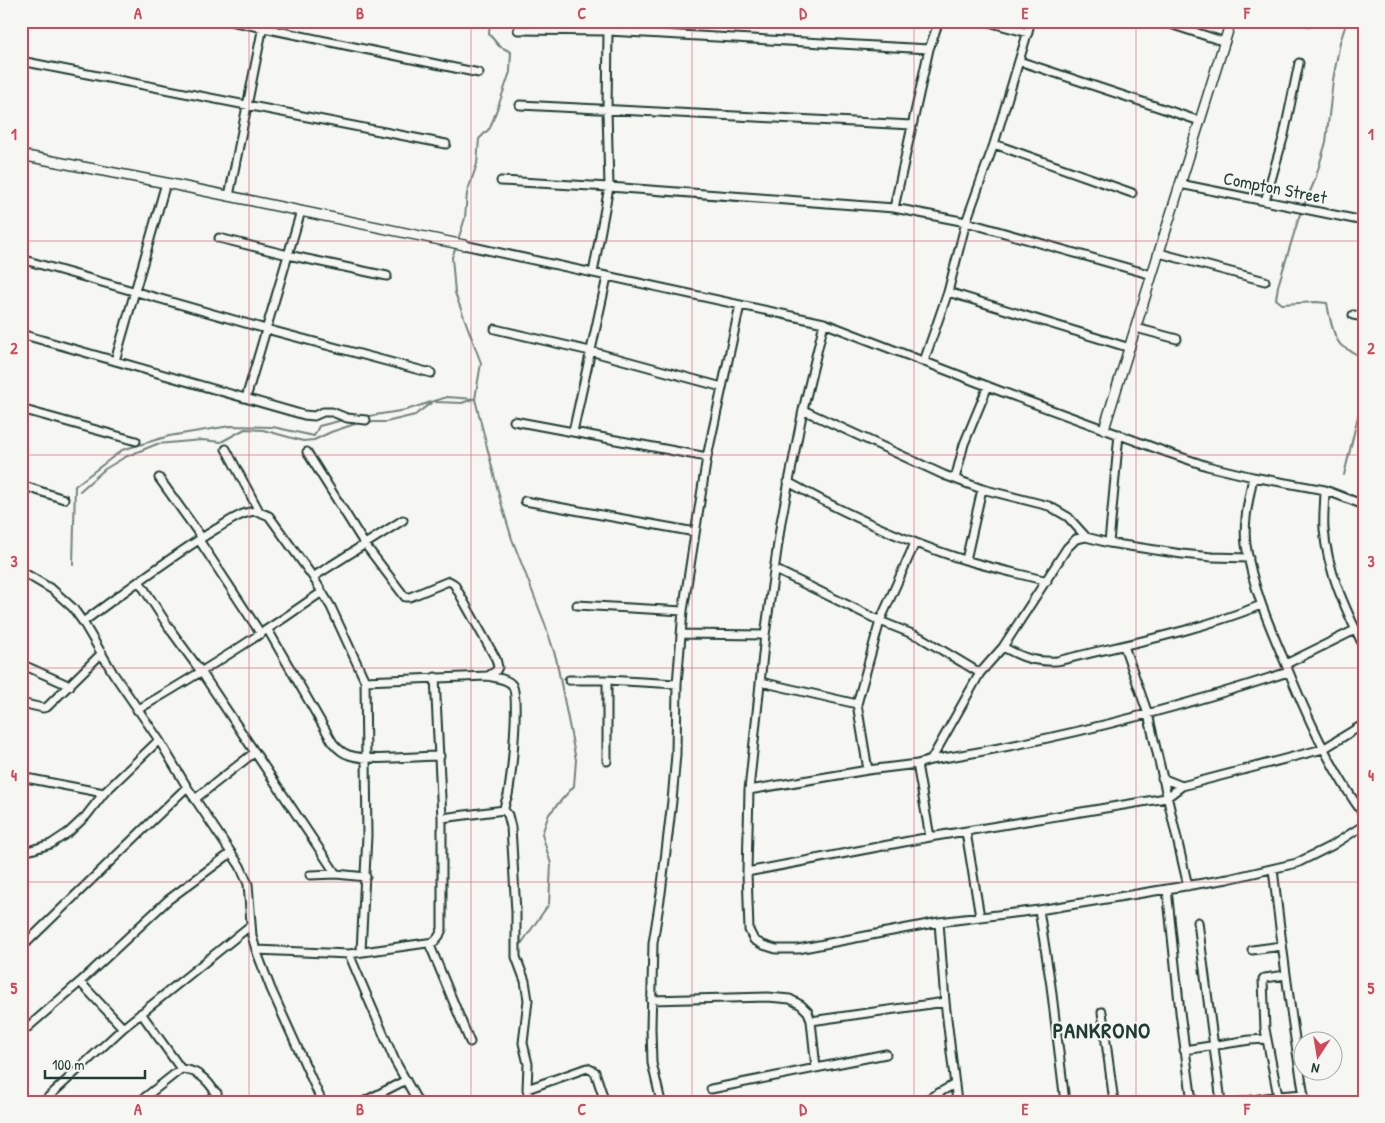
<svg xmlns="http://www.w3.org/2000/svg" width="1385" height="1123" font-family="'Patrick Hand',sans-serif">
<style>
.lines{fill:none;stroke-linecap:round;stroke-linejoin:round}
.stream{stroke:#72847d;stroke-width:2}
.minor-casing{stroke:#1f3d34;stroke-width:11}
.tertiary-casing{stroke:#1f3d34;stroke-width:12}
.minor{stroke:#f6f6f2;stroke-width:7}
.tertiary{stroke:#f6f6f2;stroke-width:9}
.grid{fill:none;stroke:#d1495b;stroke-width:1;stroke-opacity:0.55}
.labels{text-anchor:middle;stroke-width:4;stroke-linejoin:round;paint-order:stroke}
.street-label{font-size:18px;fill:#1f3d34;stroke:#f6f6f2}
.district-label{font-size:22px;font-weight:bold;letter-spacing:1px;fill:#1f3d34;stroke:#f6f6f2}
.neatline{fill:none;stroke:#d1495b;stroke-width:2}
.grid-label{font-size:16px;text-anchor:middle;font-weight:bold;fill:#d1495b}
</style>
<rect width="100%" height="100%" fill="#f6f6f2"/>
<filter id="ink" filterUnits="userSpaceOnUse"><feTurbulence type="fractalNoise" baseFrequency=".02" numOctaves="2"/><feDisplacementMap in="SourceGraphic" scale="10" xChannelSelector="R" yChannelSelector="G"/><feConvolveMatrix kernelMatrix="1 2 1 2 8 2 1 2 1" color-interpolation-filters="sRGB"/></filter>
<g filter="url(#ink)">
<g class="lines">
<path class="stream" d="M1347 21 1340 42 1333 80 1326 142 1315 180 1299 217 1278 286 1276 299 1282 304 1316 302 1327 303C1329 314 1333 340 1343 347 1350 351 1358 354 1364 360
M458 240 465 218 467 193 477 164 479 139 490 128 500 101 510 72 511 52 499 46 489 34 490 21
M456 247 452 257 455 293 481 363 475 399 500 499 512 539 545 624 556 658 576 760 574 786 549 814 542 834 551 864 549 904 521 944
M436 402 462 403 473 399
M363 417 406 410 447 397 475 399
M366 422H386L415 415 431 403
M1344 475 1359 412 1360 395 1358 386 1364 375
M80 491 105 469 125 457 157 444 202 440 221 442 245 429 263 430 303 441 314 440 331 432 361 422
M73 565 75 486 122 450 169 436 230 426 273 427 314 436 319 426 343 420"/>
<g class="minor-casing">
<path id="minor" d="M230 21 479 73
M985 21 1028 33
M1161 21 1225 42
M1310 22V21
M518 30 608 31 929 49
M21 61 446 144
M1019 61 1200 121
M520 105 912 125
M994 144 1132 193
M501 181 609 187 894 208 966 222 1152 275
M1180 184 1364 221
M229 196 264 21
M1265 201 1284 135 1299 63
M894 208 929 49 939 21
M219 238 288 255 387 276
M464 245 824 323 1000 391 1166 452 1207 466 1253 477 1325 490 1364 505
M1159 253 1265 281
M21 259 266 329 431 373
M593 273 609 187 607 110 608 31 609 21
M948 292 1130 348
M1353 315 1364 317
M824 323 803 410 781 522 765 635 749 790 747 872 749 930 754 940 763 945 776 949H798L939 922 1039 910 1228 879 1297 863 1333 845 1364 825
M1136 328 1177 339
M495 329 590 351 722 387
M21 334 304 415 314 416 323 412H332L347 418 366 420
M115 361 166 183
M924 361 948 292 966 222 994 144 1031 21
M246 398 301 211
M21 409 136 441
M803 410 944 475 982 489 1049 506 1068 517 1086 537
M514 421 707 457
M573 432 607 277
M226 449 259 511
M307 452 364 543 405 597H410L444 583 449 581 454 584 496 659 498 667 496 671 488 676
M1253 477C1249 499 1243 522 1246 545 1252 585 1268 623 1284 660 1306 714 1329 767 1364 815
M159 478 202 538
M955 479 964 444 988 386
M788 482C844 513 903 541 965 560 992 568 1020 574 1047 581
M21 485 64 499
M1325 490C1325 502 1323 516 1324 529 1327 571 1346 610 1364 647
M525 501 695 532
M199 540 261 634
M1109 543 1119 434
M966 560 982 489
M774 569 880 621 920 637 980 673
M21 571 53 590 73 608 83 622 113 673 159 740 187 787 240 866 248 884 252 936 256 950 271 989 322 1102
M313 577 403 520
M139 581 172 632 202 673 336 874
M577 605 683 611
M83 622C127 590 170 557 216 529 227 523 238 514 250 512 257 510 262 513 269 516L313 577 331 607 365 681 367 836 361 951
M268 630 333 743C338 749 342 753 349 755 367 762 418 756 440 756
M681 634 765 635
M1124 646 1148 714 1188 886
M1003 647C1023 658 1034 662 1057 661 1126 644 1195 632 1261 605
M21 664 70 686
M1286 664 1355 630
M569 680H607L677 684
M607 680V761
M365 681 487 676C495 678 507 678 512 685 520 695 511 780 508 795 506 801 504 805 504 810L442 818
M761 682 857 704
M21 703 43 708 47 707 102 653
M137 710C201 673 262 634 322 592
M931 760C1052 741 1172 710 1288 672
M917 764 930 837
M868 770 857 704 880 621 915 543
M21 777 104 793
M1162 778 1182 786
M749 790 868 770 917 764 931 760 980 673 1003 647 1067 548 1076 539 1086 537 1109 543 1182 554 1212 557 1249 558
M195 799 255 752
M504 810 508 815 511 827 516 912V957L525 981 528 1000 523 1043 528 1064 527 1089 530 1102
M966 832 980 917
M21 853 51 844 69 832 86 816 104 793 159 740
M1273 869C1282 947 1292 1025 1305 1102
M747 872 930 837 1166 798 1182 786 1323 749 1364 724
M310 875 336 874 366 877
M1167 889 1180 1012 1192 1102
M1039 910 1051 986 1065 1102
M939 922 945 1002 957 1102
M1198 922 1221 1102
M429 943 470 1042
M21 948 187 787
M256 950 349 954 434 942 439 936 442 929V818L435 677
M1252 950 1282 946
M349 954 395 1061 418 1102
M1286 975 1265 978 1263 980 1265 1029 1278 1096 1304 1094
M80 982 123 1028
M651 1000 768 997 790 999 801 1005 808 1012 811 1021 816 1068
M1102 1012 1114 1102
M141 1013 181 1069
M811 1021 945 1002
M21 1033 80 982 168 900 231 853
M1184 1050 1250 1040 1267 1039
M527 1089 587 1068 595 1072 605 1102
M711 1089 886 1054
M43 1102 123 1028 251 925
M139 1102 181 1069C201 1070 212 1085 221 1102
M207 1102 217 1093
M363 1102 406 1080
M661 1102 652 1063 651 1028 653 943 661 893 672 801 676 754 677 684 683 611 707 457 740 305
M922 1102 955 1084
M1241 1102 1278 1096"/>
</g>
<g class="tertiary-casing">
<path id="tertiary" d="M21 155 166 183 464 245
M1104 429 1231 21"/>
</g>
<use href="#minor" class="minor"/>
<use href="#tertiary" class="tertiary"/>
</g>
</g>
<path class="grid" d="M249 21V1102M471 21V1102M692 21V1102M914 21V1102M1136 21V1102M21 241H1364M21 455H1364M21 668H1364M21 882H1364"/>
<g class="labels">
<g class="street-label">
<text transform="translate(1275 188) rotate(11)" y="6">Compton Street</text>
</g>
<g class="district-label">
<text x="1102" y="1038">PANKRONO</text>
</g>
</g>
<rect width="1385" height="1123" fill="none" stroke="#f6f6f2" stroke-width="55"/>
<g transform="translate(1318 1056) rotate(192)"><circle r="24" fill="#f6f6f2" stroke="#a0aca6"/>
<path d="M0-4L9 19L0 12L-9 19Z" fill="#d1495b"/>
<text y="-8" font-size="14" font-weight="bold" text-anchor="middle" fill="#1f3d34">N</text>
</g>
<path d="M45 1070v8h100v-8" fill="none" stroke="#1f3d34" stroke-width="2.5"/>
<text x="52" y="1070" font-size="15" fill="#1f3d34" stroke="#f6f6f2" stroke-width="4" paint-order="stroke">100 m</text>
<rect x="28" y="28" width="1330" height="1068" class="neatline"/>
<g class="grid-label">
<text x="138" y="19">A</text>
<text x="360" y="19">B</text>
<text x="582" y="19">C</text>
<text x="803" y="19">D</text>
<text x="1025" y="19">E</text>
<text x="1247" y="19">F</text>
<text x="14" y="140">1</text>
<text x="1371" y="140">1</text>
<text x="14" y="354">2</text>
<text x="1371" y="354">2</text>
<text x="14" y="567">3</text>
<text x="1371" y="567">3</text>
<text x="14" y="781">4</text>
<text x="1371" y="781">4</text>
<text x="14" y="994">5</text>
<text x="1371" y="994">5</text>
<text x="138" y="1115">A</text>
<text x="360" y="1115">B</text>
<text x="582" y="1115">C</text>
<text x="803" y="1115">D</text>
<text x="1025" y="1115">E</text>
<text x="1247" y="1115">F</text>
</g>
</svg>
